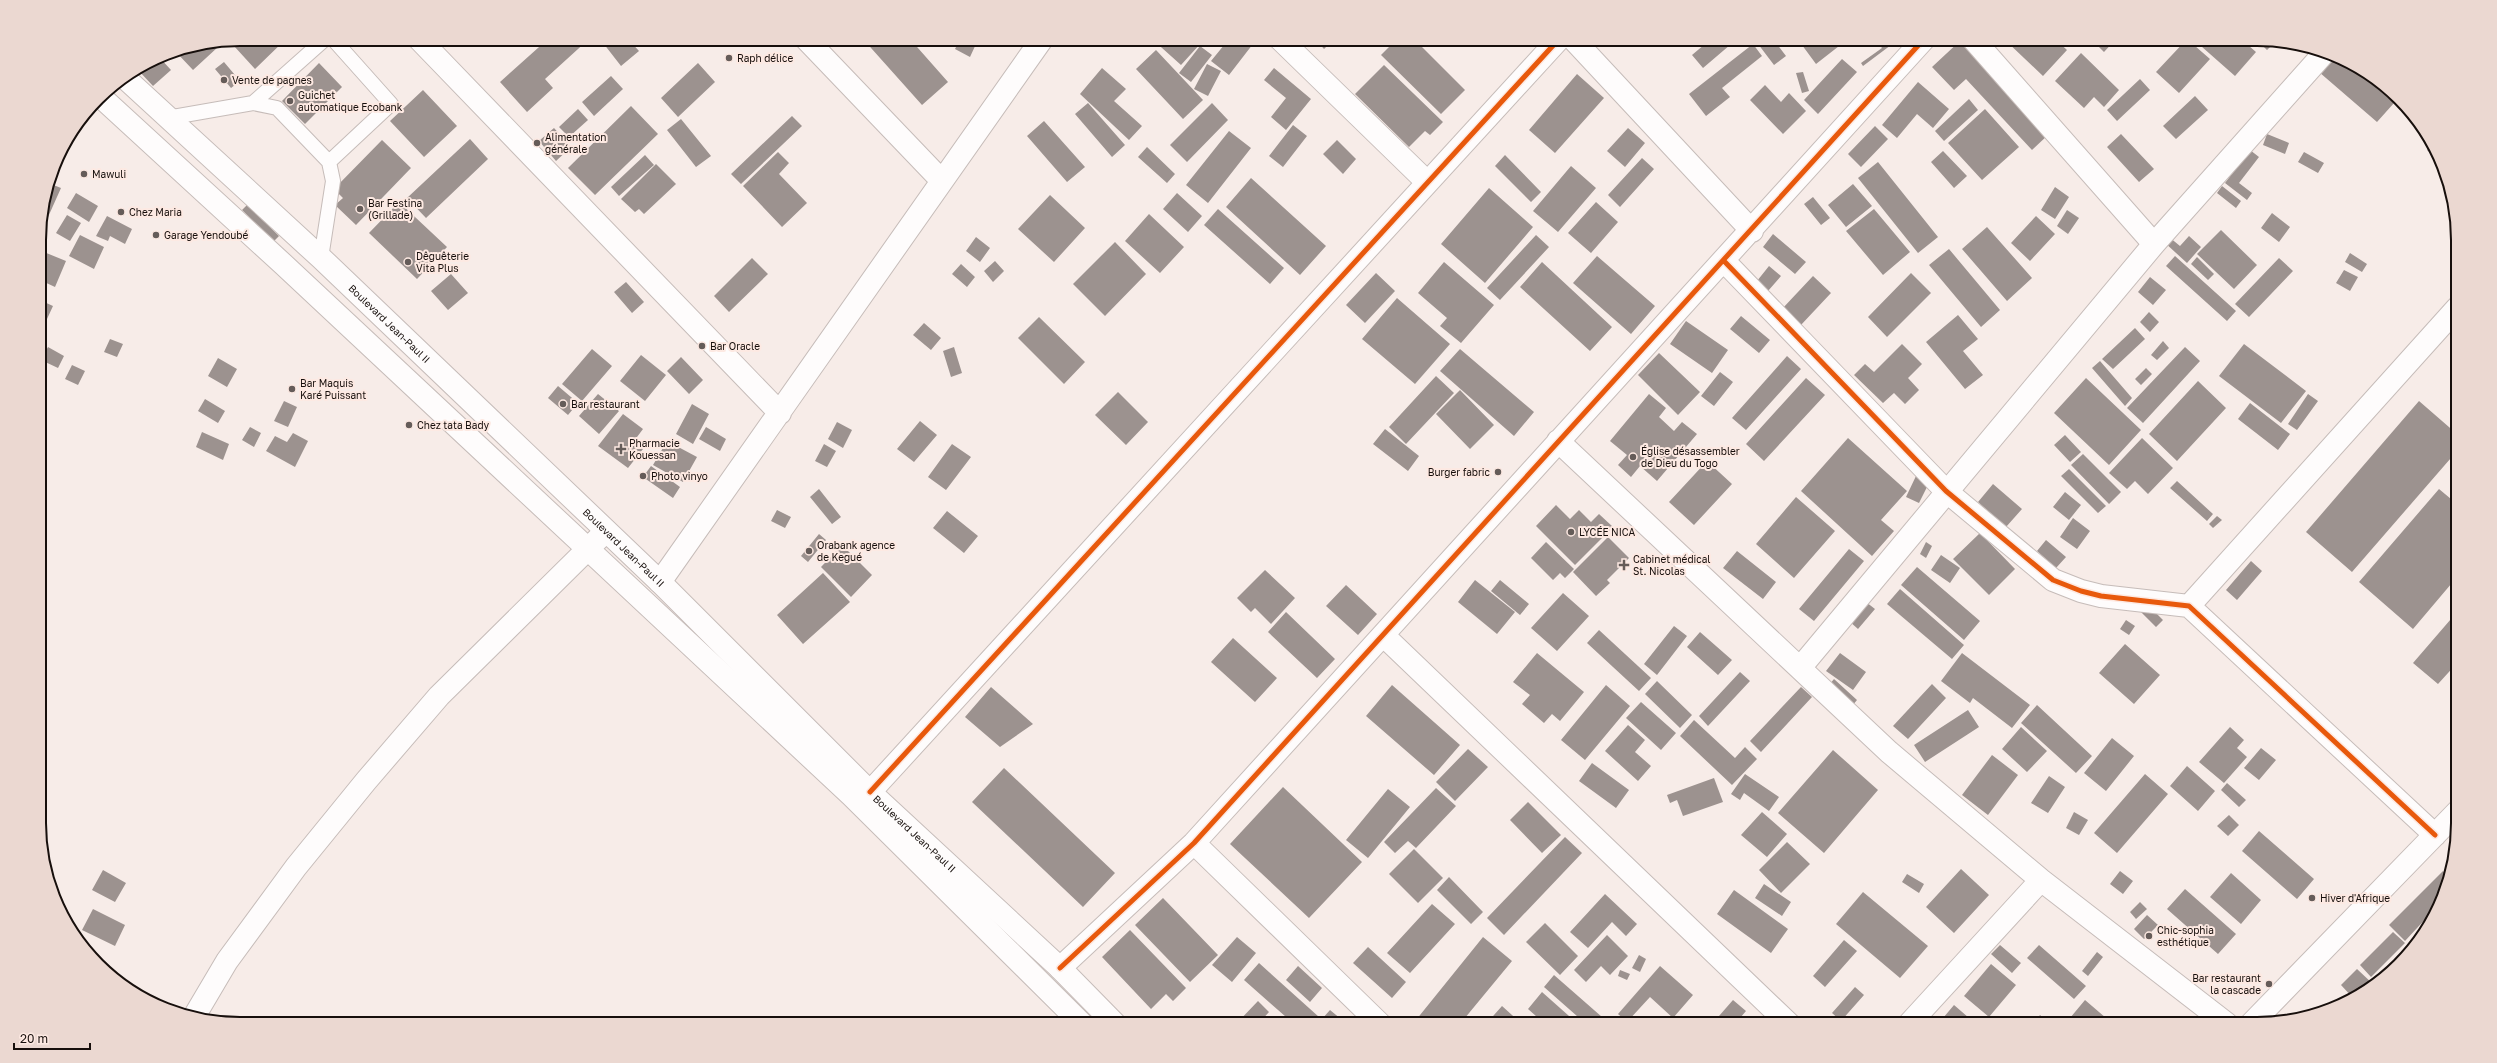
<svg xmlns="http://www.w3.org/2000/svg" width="2497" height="1063" font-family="'Golos Text',sans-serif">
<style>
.building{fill:#9c928f}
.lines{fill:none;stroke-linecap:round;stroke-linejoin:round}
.service-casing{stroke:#c6bcb9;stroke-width:16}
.minor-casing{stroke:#c6bcb9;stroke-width:24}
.secondary-casing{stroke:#c6bcb9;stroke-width:24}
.service{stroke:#fefcfc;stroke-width:14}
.minor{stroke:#fefcfc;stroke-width:22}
.secondary{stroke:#fefcfc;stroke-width:22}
.cycleway-casing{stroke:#fde9e2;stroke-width:8}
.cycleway{stroke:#e8590c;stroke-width:5}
.poi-dot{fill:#655c59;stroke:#fde9e2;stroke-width:1.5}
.labels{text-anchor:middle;stroke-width:4;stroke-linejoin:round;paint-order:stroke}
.poi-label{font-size:10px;fill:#170f0c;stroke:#fde9e2;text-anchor:start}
.street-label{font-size:10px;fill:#170f0c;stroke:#fde9e2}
.rim{fill:none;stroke:#170f0c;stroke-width:2}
</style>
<rect width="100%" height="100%" fill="#f7ece8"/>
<path class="building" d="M241 39H286L255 69 234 46Z
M548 39H589L545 79 553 88 527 112 500 82Z
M600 39H628L639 51 621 66Z
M863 39H910L948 82 922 105Z
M960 39H967L976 44 970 57 955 49Z
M1152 39H1196L1201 43 1181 65Z
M1229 39 1256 40 1229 75 1211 61Z
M1315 39H1334L1324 49Z
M1397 39H1414L1465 90 1441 114 1381 55Z
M1711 39H1737L1703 68 1692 55Z
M1757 39H1773L1786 56 1774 65 1755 40Z
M1810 39H1848L1816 64 1802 45Z
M1875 39H1899L1863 66 1861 63 1882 48Z
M2004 39H2055L2067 50 2043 76Z
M2091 39H2116L2104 52Z
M2187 39 2210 59 2179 93 2156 72Z
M2193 39H2241L2256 52 2235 76Z
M2256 39H2257L2274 43 2267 50Z
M1961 40 2049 134 2032 150 1966 79 1954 90 1932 67Z
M215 44 218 47 193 70 176 52Z
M1753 44 1762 56 1722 88 1730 97 1706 116 1689 94Z
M1200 46 1212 55 1191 82 1179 73Z
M1156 50 1203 100 1183 119 1136 69Z
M2081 53 2119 90 2104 107 2094 97 2084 108 2055 81Z
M2334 55 2345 61 2394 103 2377 122 2319 72Z
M159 57 171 70 153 86 138 70Z
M1842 59 1857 72 1818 114 1804 100Z
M224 62 240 81 231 88 215 69Z
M319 63 342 87 305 124 282 101Z
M698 63 715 82 678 117 661 98Z
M1207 64 1221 71 1208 96 1194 89Z
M1384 65 1443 122 1430 135 1425 131 1409 147 1355 94Z
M1102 68 1126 89 1114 101 1142 126 1129 140 1080 94Z
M1274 68 1311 99 1286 130 1271 117 1286 98 1264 80Z
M1803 72 1809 91 1802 93 1796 73Z
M1577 74 1604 98 1555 153 1529 130Z
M611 76 623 89 594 116 582 102Z
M2140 79 2150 90 2117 121 2107 110Z
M1918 82 1949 109 1933 128 1917 114 1897 138 1882 125Z
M1765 85 1781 102 1789 93 1806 111 1783 134 1750 100Z
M423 90 457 126 424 157 390 121Z
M2195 96 2208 110 2176 139 2163 126Z
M1969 99 1978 110 1944 141 1935 131Z
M1088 103 1125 145 1112 157 1075 114Z
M1212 103 1228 120 1187 162 1170 145Z
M631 106 658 134 595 195 568 168Z
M578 109 588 120 569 137 559 127Z
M1985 109 2019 147 1982 180 1948 143Z
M792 116 802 126 741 184 731 174Z
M681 119 711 156 696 167 667 130Z
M1044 121 1085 167 1067 182 1027 136Z
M1293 125 1307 136 1283 167 1269 156Z
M1875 126 1888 139 1861 167 1848 154Z
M554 128 571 147 556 161 539 141Z
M1628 128 1645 143 1625 167 1607 151Z
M1229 131 1251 148 1208 203 1186 185Z
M2121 134 2154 169 2139 182 2107 147Z
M2267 134 2289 143 2285 154 2263 145Z
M470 139 488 159 426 218 407 198Z
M382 140 411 168 356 225 335 205 343 198 334 189Z
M1337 140 1356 159 1343 174 1323 154Z
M2432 145 2443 163V166L2427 150Z
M1147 147 1175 174 1167 183 1138 157Z
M2250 150 2259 157 2239 183 2252 193 2247 200 2225 183Z
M1943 151 1967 176 1954 188 1931 162Z
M778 152 789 163 779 174 807 203 782 227 743 186Z
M2304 152 2324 163 2318 173 2298 162Z
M645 155 654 165 619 196 611 187Z
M1505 155 1541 192 1531 202 1495 166Z
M1642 158 1654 169 1620 207 1608 195Z
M1878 162 1938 237 1918 253 1858 178Z
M656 164 676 184 644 214 639 209 635 212 621 199Z
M1571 166 1596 188 1558 232 1533 211Z
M1251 178 1326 246 1300 275 1226 207Z
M51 184 61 188 44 226 40 224Z
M1853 184 1872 206 1846 227 1828 205Z
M2222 186 2241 201 2236 208 2217 193Z
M2055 187 2069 197 2055 219 2041 210Z
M1489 188 1533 227 1485 283 1441 244Z
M76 193 98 206 89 222 67 208Z
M1177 193 1202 216 1188 232 1163 209Z
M1050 195 1085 228 1054 262 1018 229Z
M1813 197 1830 218 1821 225 1804 204Z
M399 202 447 247 417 279 369 233Z
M1596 202 1618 222 1591 253 1568 233Z
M247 205 279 236 274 241 242 210Z
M1218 209 1284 268 1270 284 1204 225Z
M1874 209 1910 252 1883 275 1846 231Z
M2067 210 2079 218 2068 234 2057 226Z
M2272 213 2290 227 2279 242 2261 228Z
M1149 214 1184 247 1160 273 1125 241Z
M67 215 81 223 70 241 56 233Z
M107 216 132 229 125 244 110 236 108 241 96 236Z
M2036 216 2055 234 2030 261 2011 243Z
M1987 227 2032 278 2007 301 1962 249Z
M2221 230 2257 265 2234 289 2197 254Z
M1773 234 1806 262 1795 274 1763 247Z
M80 235 104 247 94 269 69 256Z
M1536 235 1549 247 1500 300 1487 288Z
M2189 236 2201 247 2187 263 2164 242 2169 237 2180 246Z
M976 237 990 248 980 262 966 251Z
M1115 242 1146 274 1105 316 1073 284Z
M1949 249 2000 310 1981 327 1929 265Z
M39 250 66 261 55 287 40 280Z
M2350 253 2367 264 2362 272 2345 262Z
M1597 256 1655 306 1631 334 1573 283Z
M2175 256 2236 311 2227 321 2166 266Z
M2197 257 2214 274 2208 280 2191 264Z
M752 258 768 274 729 312 714 296Z
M2279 258 2293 271 2249 317 2235 304Z
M995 261 1004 271 993 282 984 271Z
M1444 262 1494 305 1461 343 1440 326 1447 318 1418 293Z
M1542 262 1612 327 1590 351 1520 287Z
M961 264 975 277 967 287 952 274Z
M1769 266 1781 276 1768 291 1757 281Z
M2344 270 2358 277 2350 291 2336 283Z
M1376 273 1395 291 1365 323 1346 305Z
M1911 273 1931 293 1887 337 1868 317Z
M451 274 468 293 448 310 431 291Z
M1813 276 1831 293 1800 326 1782 309Z
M2150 277 2166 290 2153 305 2138 292Z
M626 282 644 302 632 313 614 292Z
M1397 298 1450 344 1415 384 1362 339Z
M42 301 53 306 47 319 40 316Z
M2149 312 2159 322 2150 332 2140 322Z
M1958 315 1978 339 1963 351 1983 375 1965 389 1926 342Z
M1741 316 1770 340 1759 353 1730 329Z
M1039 317 1085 362 1064 384 1018 338Z
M1686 321 1728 350 1712 373 1670 344Z
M924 323 941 338 931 350 913 335Z
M2135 328 2145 339 2113 369 2102 359Z
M110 339 123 344 117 357 104 352Z
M2163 341 2169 348 2157 360 2151 355Z
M1902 344 1922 364 1908 378 1919 390 1905 404 1894 393 1883 403 1854 375 1865 364 1874 372Z
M2244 344 2306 391 2281 423 2219 376Z
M48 347 64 356 58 368 41 360Z
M954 347 962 373 951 377 943 351Z
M2185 347 2200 361 2143 423 2127 408Z
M592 349 612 366 582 401 562 384Z
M1460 349 1534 412 1514 436 1440 371Z
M1659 353 1700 392 1678 415 1638 375Z
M641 355 666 375 645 401 620 381Z
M1787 356 1801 369 1746 430 1732 418Z
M681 357 703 380 689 394 667 371Z
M218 358 237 369 227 387 208 376Z
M2100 361 2132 398 2125 406 2092 368Z
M72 365 85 371 78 385 65 379Z
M2146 368 2152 374 2141 385 2135 379Z
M1720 372 1733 382 1714 406 1701 396Z
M1436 376 1454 393 1406 444 1389 427Z
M1806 378 1825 395 1764 461 1746 444Z
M2086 378 2141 430 2109 465 2054 413Z
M2198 381 2226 408 2177 461 2149 434Z
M558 386 578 403 568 415 548 398Z
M1460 390 1494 425 1470 449 1436 414Z
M1118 392 1148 422 1126 445 1095 415Z
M598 394 619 411 599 434 579 416Z
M1649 394 1666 408 1659 417 1674 431 1682 422 1697 434 1657 481 1640 466 1631 477 1618 465 1627 455 1610 441Z
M2308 394 2318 401 2297 430 2288 424Z
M205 399 225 411 218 423 198 411Z
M284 401 297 407 288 427 274 421Z
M2419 401 2457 434V451L2352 572 2306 532Z
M2250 403 2290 434 2278 450 2238 419Z
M692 404 709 414 693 444 676 434Z
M623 414 643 429 634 441 643 449 628 468 598 446Z
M920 421 937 435 914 462 897 449Z
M837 422 852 430 843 448 828 439Z
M250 427 261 433 254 447 242 440Z
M706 427 726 439 720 451 699 439Z
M1385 429 1419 456 1408 471 1373 444Z
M202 432 229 444 223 460 196 447Z
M293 433 308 441 295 467 266 451 275 436 287 442Z
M2065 435 2081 452 2070 462 2054 445Z
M1848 438 1907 491 1881 520 1894 531 1872 556 1801 491Z
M2142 438 2173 468 2148 494 2135 481 2127 489 2109 473Z
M667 441 697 457 683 482 653 465Z
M824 444 836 451 827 467 815 461Z
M952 444 971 457 946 490 928 477Z
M2083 454 2121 492 2109 504 2071 465Z
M1707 461 1732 484 1694 525 1669 502Z
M651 466 680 487 673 498 643 477Z
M2069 469 2106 506 2098 513 2061 476Z
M1916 476 1929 483 1919 503 1906 497Z
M2177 481 2213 514 2207 521 2170 488Z
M1993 484 2022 509 2006 527 1978 502Z
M819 489 841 517 832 524 810 497Z
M2439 489 2457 504V577L2413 629 2359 582Z
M2065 492 2081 505 2069 520 2053 507Z
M1796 497 1835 531 1794 578 1756 544Z
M1556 505 1570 519 1579 510 1591 522 1599 514 1613 527 1575 565 1536 526Z
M777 510 791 517 785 528 771 521Z
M947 511 978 536 964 553 933 528Z
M2217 516 2222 520 2213 528 2209 524Z
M2073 518 2090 531 2077 549 2060 537Z
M1980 533 2015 569 1989 595 1953 559Z
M819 534 826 540 808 562 801 556Z
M1608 537 1629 558 1607 580 1610 583 1596 596 1573 572Z
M2046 540 2066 557 2056 568 2037 551Z
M1546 542 1574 569 1565 578 1560 573 1553 580 1531 558Z
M1926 542 1932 546 1926 558 1920 554Z
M842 545 872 575 851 597 821 567Z
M1849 549 1864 561 1814 621 1799 609Z
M1737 551 1776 582 1763 599 1723 568Z
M1941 555 1960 568 1950 583 1931 570Z
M2251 561 2262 571 2237 600 2226 590Z
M1917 567 1980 621 1964 640 1901 585Z
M1265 570 1295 598 1271 624 1255 608 1251 612 1237 598Z
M823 573 850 602 803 644 777 615Z
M1475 580 1515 612 1497 634 1458 602Z
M1500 580 1529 604 1520 615 1491 591Z
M1346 585 1377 614 1358 635 1326 606Z
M1900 589 1964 645 1952 659 1887 604Z
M1563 593 1589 616 1557 651 1531 628Z
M1866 602 1875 609 1858 629 1849 621Z
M2148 605 2163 620 2156 627 2141 612Z
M1286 612 1335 659 1317 678 1268 632Z
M2457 612 2458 662 2438 684 2413 663Z
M2126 620 2135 626 2129 635 2120 629Z
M1674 626 1687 636 1657 675 1644 664Z
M1599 630 1651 678 1639 691 1587 643Z
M1700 632 1732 660 1718 675 1687 647Z
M1233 638 1277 678 1255 702 1211 662Z
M2125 644 2160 675 2134 704 2099 673Z
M1537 653 1584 692 1560 721 1552 714 1544 723 1522 704 1530 695 1513 682Z
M1840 653 1866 672 1853 690 1826 671Z
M1962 653 2030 705 2012 728 1973 698 1970 703 1941 681Z
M1740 672 1750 681 1708 726 1699 716Z
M1834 679 1857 700 1852 706 1829 685Z
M1657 681 1692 715 1680 728 1645 694Z
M1932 684 1946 698 1908 739 1893 726Z
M1392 685 1460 745 1434 775 1366 716Z
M1606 685 1630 706 1585 760 1561 740Z
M991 687 1033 724 1000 747 965 717Z
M1801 687 1812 697 1761 752 1750 741Z
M1641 702 1676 733 1661 750 1626 718Z
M2037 705 2092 756 2076 773 2021 723Z
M1968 710 1979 727 1925 762 1914 745Z
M1694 720 1735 758 1745 747 1757 759 1732 785 1680 736Z
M1628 725 1645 740 1635 752 1651 766 1638 781 1605 751Z
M2021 727 2047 751 2027 772 2002 749Z
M2230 727 2244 740 2237 748 2247 757 2224 783 2199 762Z
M2112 738 2134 756 2106 791 2084 773Z
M2261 748 2276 760 2259 780 2244 768Z
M1468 749 1488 767 1455 801 1436 782Z
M1833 750 1878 790 1824 853 1778 813Z
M1992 755 2018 775 1988 815 1962 795Z
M1592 763 1629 790 1616 808 1579 781Z
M2187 766 2215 791 2198 811 2170 786Z
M1004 768 1115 873 1083 907 972 802Z
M1745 774 1779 797 1769 811 1744 793 1740 800 1731 794Z
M2145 774 2168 794 2117 853 2094 833Z
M2049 776 2065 787 2048 813 2031 803Z
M1714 778 1723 802 1683 816 1677 800 1670 803 1667 795Z
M2227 783 2246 800 2239 807 2221 790Z
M1283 787 1362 862 1309 918 1230 844Z
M1436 788 1456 806 1416 848 1408 841 1395 853 1384 842Z
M1388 789 1410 807 1368 858 1346 840Z
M1528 802 1561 835 1542 853 1510 820Z
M1762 812 1787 834 1767 857 1741 835Z
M2074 812 2088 820 2079 835 2066 828Z
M2229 815 2239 825 2228 836 2217 826Z
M2259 831 2314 879 2297 899 2242 851Z
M1565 837 1582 853 1504 935 1487 918Z
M1787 842 1810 864 1781 893 1759 870Z
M1414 849 1443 878 1418 903 1389 874Z
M1961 869 1989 895 1954 933 1926 907Z
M103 870 126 883 115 902 92 890Z
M2120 871 2133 881 2123 894 2110 884Z
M2443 871 2447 876 2443 900 2405 941 2389 925Z
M2231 873 2261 900 2241 924 2210 897Z
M1907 874 1924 884 1919 893 1902 882Z
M1449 877 1483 912 1471 924 1437 890Z
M1764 884 1791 902 1782 916 1755 898Z
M2185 889 2236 934 2218 954 2167 909Z
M1734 890 1788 929 1771 953 1717 914Z
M1863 892 1928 946 1900 978 1836 924Z
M1605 894 1637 924 1626 936 1612 922 1588 948 1570 932Z
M1163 898 1218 955 1190 982 1135 925Z
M2140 902 2147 909 2136 919 2130 912Z
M1432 904 1455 924 1410 973 1387 953Z
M93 909 125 925 115 946 82 930Z
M2147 915 2158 925 2144 939 2134 929Z
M1545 923 1578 956 1560 975 1526 942Z
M1130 930 1186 988 1173 1001 1166 994 1151 1009 1102 957Z
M2393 932 2405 943 2371 977 2360 965Z
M1607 935 1628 956 1610 975 1601 966 1586 982 1574 970Z
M1237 937 1256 953 1232 982 1212 965Z
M1483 937 1512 961 1460 1024H1421L1416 1020Z
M1844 940 1857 951 1825 987 1813 976Z
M2000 945 2021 963 2012 973 1991 954Z
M2039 945 2086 986 2074 999 2027 958Z
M1368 947 1406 982 1392 998 1353 963Z
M2097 952 2103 957 2088 976 2082 971Z
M1639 955 1646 959 1640 972 1632 968Z
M1259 963 1319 1017 1313 1024H1294L1244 980Z
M1991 964 2016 985 1989 1017 1964 996Z
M1298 966 1322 988 1310 1002 1286 980Z
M1660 966 1693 995 1673 1018 1650 997 1627 1022 1618 1014Z
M2357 969 2374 985 2353 998 2341 985Z
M1620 970 1630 974 1627 980 1618 976Z
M1554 975 1602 1017 1597 1024H1586L1544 987Z
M1855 987 1864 995 1841 1021 1832 1013Z
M1542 992 1578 1024H1545L1528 1009Z
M1733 1000 1746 1011 1735 1024H1712Z
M2085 1000 2113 1024H2065Z
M1258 1001 1269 1012 1258 1024H1236Z
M1954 1005 1976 1024H1938Z
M1502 1006 1522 1024H1486Z
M1330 1010 1347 1024H1328L1322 1019Z
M2040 1015 2050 1024H2033Z"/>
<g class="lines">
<g class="service-casing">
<path id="service" d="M253 103 325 39
M167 118 253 103 277 108 329 162 333 181 321 258
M329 162 391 104 333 39"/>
</g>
<g class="minor-casing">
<path id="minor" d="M419 39 780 413
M806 39 942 181
M1280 39 1427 182
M1573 39 1752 231
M1973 39 2154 244
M1724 261 1946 491 2053 580 2081 591 2101 596 2189 606 2435 835
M1558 441 1889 752 2041 880 2227 1024
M660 582 1042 39
M2189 606 2457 308
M1383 635 1789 1024
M1800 668 2154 244 2325 52
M870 792 1559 39
M1194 843 1380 1024
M1060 968 1194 843 1924 39
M195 1015 227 961 296 867 366 781 439 696 606 531
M1909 1024 2041 880
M2251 1024 2458 811"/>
</g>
<g class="secondary-casing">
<g id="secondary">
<path id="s1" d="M125 78 321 258 660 582 870 792 1060 968 1115 1024"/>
<path d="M101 97 283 264 851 795 1082 1024"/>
</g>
</g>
<use href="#service" class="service"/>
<use href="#minor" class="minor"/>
<use href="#secondary" class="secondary"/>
<g class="cycleway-casing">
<path id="cycleway" d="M1724 261 1946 491 2053 580 2081 591 2101 596 2189 606 2435 835
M870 792 1559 39
M1060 968 1194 843 1924 39"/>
</g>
<use href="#cycleway" class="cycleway"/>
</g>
<g class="poi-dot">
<circle cx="729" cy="58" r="4"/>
<circle cx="224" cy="80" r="4"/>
<circle cx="290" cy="101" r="4"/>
<circle cx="537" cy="143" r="4"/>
<circle cx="84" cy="174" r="4"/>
<circle cx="360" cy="209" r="4"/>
<circle cx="121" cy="212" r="4"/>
<circle cx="156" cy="235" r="4"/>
<circle cx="408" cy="262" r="4"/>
<circle cx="702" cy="346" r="4"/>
<circle cx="292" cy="389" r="4"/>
<circle cx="563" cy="404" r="4"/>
<circle cx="409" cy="425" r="4"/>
<path d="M619 443h4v4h4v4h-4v4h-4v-4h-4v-4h4z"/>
<circle cx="1633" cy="457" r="4"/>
<circle cx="1498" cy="472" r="4"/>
<circle cx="643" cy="476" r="4"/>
<circle cx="1571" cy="532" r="4"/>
<circle cx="809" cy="551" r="4"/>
<path d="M1622 559h4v4h4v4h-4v4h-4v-4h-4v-4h4z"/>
<circle cx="2312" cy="898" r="4"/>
<circle cx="2149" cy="936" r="4"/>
<circle cx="2269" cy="984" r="4"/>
</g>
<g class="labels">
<g class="poi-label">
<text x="737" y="62">Raph délice</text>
<text x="232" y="84">Vente de pagnes</text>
<text x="298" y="99">Guichet<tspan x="298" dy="12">automatique Ecobank</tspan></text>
<text x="545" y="141">Alimentation<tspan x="545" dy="12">générale</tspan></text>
<text x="92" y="178">Mawuli</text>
<text x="368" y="207">Bar Festina<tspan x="368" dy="12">(Grillade)</tspan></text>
<text x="129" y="216">Chez Maria</text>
<text x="164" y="239">Garage Yendoubé</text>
<text x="416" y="260">Dêguêterie<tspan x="416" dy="12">Vita Plus</tspan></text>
<text x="710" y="350">Bar Oracle</text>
<text x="300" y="387">Bar Maquis<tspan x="300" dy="12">Karé Puissant</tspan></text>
<text x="571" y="408">Bar restaurant</text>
<text x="417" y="429">Chez tata Bady</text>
<text x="629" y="447">Pharmacie<tspan x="629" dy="12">Kouessan</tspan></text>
<text x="1641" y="455">Église désassembler<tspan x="1641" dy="12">de Dieu du Togo</tspan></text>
<text x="1490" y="476" text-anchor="end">Burger fabric</text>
<text x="651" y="480">Photo vinyo</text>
<text x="1579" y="536">LYCÉE NICA</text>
<text x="817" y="549">Orabank agence<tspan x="817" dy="12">de Kegué</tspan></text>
<text x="1633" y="563">Cabinet médical<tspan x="1633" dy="12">St. Nicolas</tspan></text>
<text x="2320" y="902">Hiver d'Afrique</text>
<text x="2157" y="934">Chic-sophia<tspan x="2157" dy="12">esthétique</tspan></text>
<text x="2261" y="982" text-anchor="end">Bar restaurant<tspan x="2261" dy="12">la cascade</tspan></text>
</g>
<g class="street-label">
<text dy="4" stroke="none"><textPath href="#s1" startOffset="361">Boulevard Jean-Paul II</textPath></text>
<text dy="4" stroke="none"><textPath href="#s1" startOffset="685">Boulevard Jean-Paul II</textPath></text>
<text dy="4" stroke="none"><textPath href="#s1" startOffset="1093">Boulevard Jean-Paul II</textPath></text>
</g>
</g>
<path d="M0 0H2497V1063H0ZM240 46H2257A194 194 0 0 1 2451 240V823A194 194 0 0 1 2257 1017H240A194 194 0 0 1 46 823V240A194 194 0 0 1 240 46Z" fill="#ebd8d1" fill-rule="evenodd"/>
<path class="rim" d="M240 46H2257A194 194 0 0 1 2451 240V823A194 194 0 0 1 2257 1017H240A194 194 0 0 1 46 823V240A194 194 0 0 1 240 46Z"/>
<path d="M14 1043v6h76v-6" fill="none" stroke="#170f0c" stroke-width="2"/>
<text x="20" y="1043" font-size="12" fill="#170f0c" stroke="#fde9e2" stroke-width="3" paint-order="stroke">20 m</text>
</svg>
